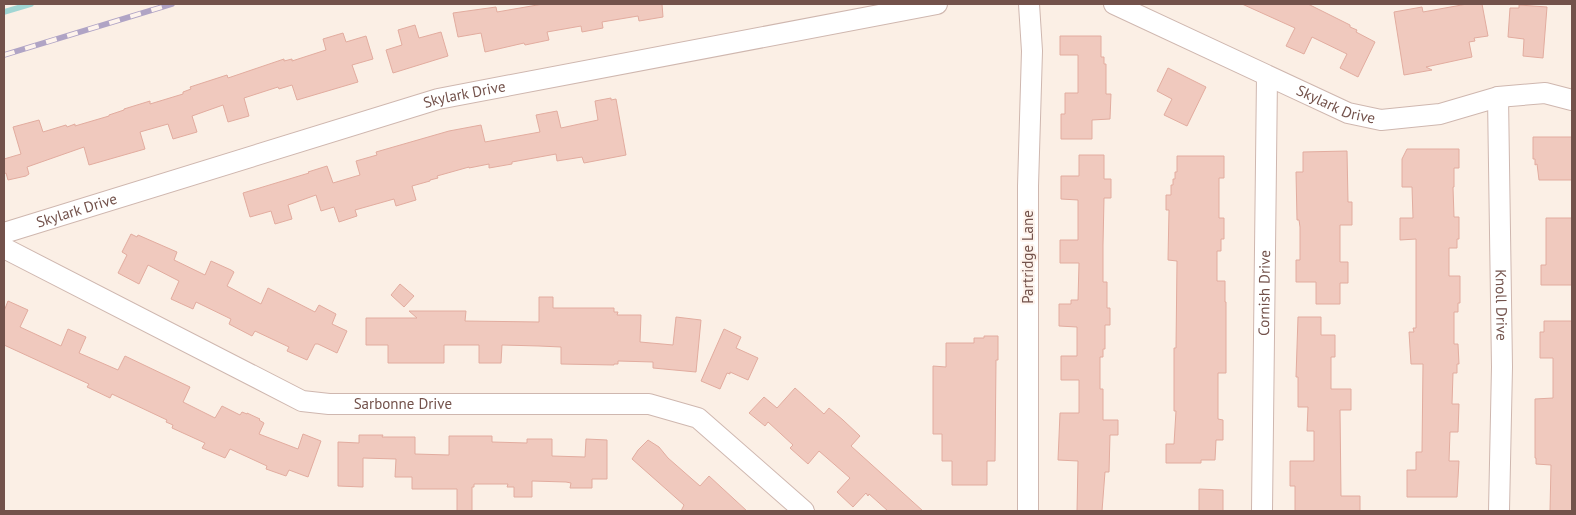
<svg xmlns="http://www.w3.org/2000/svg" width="1576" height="515" font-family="'PT Sans',sans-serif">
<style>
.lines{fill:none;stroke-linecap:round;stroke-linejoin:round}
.stream{stroke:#a1d6d4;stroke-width:5.5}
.building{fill:#f0c9be;stroke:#e2ac9f}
.minor-casing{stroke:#cfb7af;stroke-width:22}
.minor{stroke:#fff;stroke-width:20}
.rail-casing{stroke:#b0a4c5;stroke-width:5.5}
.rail{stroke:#fef3ec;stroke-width:4;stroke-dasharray:11;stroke-linecap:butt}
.labels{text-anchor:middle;stroke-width:4;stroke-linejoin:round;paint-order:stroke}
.street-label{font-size:15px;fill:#73524b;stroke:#fef3ec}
</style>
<rect width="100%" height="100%" fill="#fbefe5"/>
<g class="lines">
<path class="stream" d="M4 12 31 4"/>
</g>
<path class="building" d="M543 4H662L663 17 639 21 638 16 602 22 603 28 582 32 581 26 547 32 549 40 525 45 524 43 485 52 481 33 458 37 453 13 496 7 497 12Z
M1242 4H1308L1350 25V27L1357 30 1356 32 1375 42 1358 77 1340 68 1347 54 1312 37 1304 54 1286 46 1295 28Z
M1467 4H1482L1488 36 1474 38 1475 41 1469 42 1472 57 1426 67 1432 70 1404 75 1394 12 1422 7 1423 12Z
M1519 5 1547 7 1543 58 1523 56 1524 39 1508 37 1510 8H1519Z
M415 25 419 38 441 32 448 56 393 73 386 50 402 45 398 30Z
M343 33 346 42 366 36 373 59 352 65 358 82 297 100 292 85 279 89 278 87 244 98 249 116 228 122 223 105 192 116 197 132 173 139 168 124 140 132 145 149 89 165 84 147 27 167 29 174 26 176 8 180 6 173 4 174V159L21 154 13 127 39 120 43 132 66 125 67 127 75 124V126L109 116V115L124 110V109L150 101V104L183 94V92L191 89 190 87 227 75 228 78 284 59V61L292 59V61L326 50 323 39Z
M1060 36H1101V57H1104V64H1106V94H1111L1110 119 1092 120V139H1061V114H1065V93H1078V55H1060Z
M1168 68 1206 87 1187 126 1164 115 1172 99 1157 91Z
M611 98V100L616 99 626 155 584 163 582 157 557 161 556 154 512 162V164L489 168V164L469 168V167L437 176 438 178 430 180V181L412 186 416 200 396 206 394 199 355 210 357 216 339 222 334 207 321 211 316 195 288 205 292 219 275 224 271 211 250 217 243 193 309 173 308 172 327 166 333 183 360 175 356 161 377 155 376 152 449 131 481 125 485 142 540 132 536 115 557 111 561 128 598 120 595 101Z
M1533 137H1572V180H1539L1537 164 1535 165V159H1533Z
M1407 149H1459V168H1454V187H1453L1454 217H1459V239H1457V248H1449V276H1460V303H1458V312H1454V344H1458L1459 364H1457V373H1453L1452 404H1459L1458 432H1450L1449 461H1459L1457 497H1407V470H1416V452H1422L1423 364H1411L1409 332H1414L1413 328H1416V239L1400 240V218H1413L1412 187H1402V159Z
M1347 151 1348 202H1352V225H1340V262H1348V283H1340V304H1316V282H1296V260H1300V227L1299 220H1297L1296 172H1303V152Z
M1079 155H1104V179H1111V198H1104L1103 245V282H1107V308H1110V325H1105V349H1103V357H1100V389H1103V420H1118V435H1110L1109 472H1105L1102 511H1077L1078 461 1058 460 1060 413H1079V380H1061V356H1077V327L1059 326V304H1071V300H1078L1079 263H1060V240H1078V200L1061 199V176H1079Z
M1177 156H1224V178H1219V218H1224V239H1221V251H1217V281H1225V302H1226V373H1218V419L1223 420V440H1216L1215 460H1201V463H1166V444H1174L1176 411H1174V348H1176L1177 261 1168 260 1169 210H1166V195H1171V185H1173V179H1175V172H1177Z
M1546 218H1572V285H1541V265H1546Z
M131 234 137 237 138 235 177 252 174 260 205 275 211 261 231 270 234 272 227 286 261 304 268 288 315 312 319 305 336 314 332 324 347 331 337 353 318 344H315L307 360 287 351 289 347 255 331 252 336 229 324 231 319 196 302 193 309 171 299 179 281 148 265 139 284 118 273 127 255 122 252Z
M400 284 414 296 404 307 391 295Z
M539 297H553V308H614V312H618L617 315H641L640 342 673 345 676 317 701 320 696 372 653 368V362L618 361V364H614V365L561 364V347L539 346 502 345 501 363H479V345H444V363H388V345H366V318H417L409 311H466L465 321 539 322Z
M8 301 28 310 20 327 61 346 68 329 86 337 79 353 118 370 125 356 190 387 183 402 215 418 222 406 240 415 242 412 247 414V413L260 419 259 420 264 423 259 434 298 449 303 434 321 441 308 477 289 470 286 476 266 469 267 466 230 449 225 458 202 448 205 443 172 428 173 425 166 422 167 420 112 394 110 398 87 387 89 384 4 345V311Z
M1298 317H1321V335H1335V357H1331V389H1351V410H1340L1341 496H1360V511H1295V486H1290V461H1314V431H1307L1308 407H1298V377H1296Z
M1544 321H1572V511H1550L1551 465 1536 464V458H1535V399L1553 398V358H1540V332H1544Z
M724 329 741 337 736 348 758 358 748 380 730 372V374L727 373 720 389 701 381Z
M984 336H998V360H996L995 461H987V485H952V461H942V434H933V366L946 367V343H974V338H984Z
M795 388 824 414 829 408 843 420 860 436 851 446 923 511H888L869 494 868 496 866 493 853 507 837 492 850 478 819 451 808 464 790 448 793 445 768 422 765 426 749 413 764 397 777 408Z
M359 435H383L382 437H415V454L449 455V436H492V442L527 443V439H552V456L585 457 586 439 607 440V479H592V488H570L571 483 566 482 532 481V497H514V487H507L508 484H474V487H472V511H457V489H412V477H395L396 459 363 458V487L338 486V442L359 443Z
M648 440 659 447 668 458 700 486 709 476 747 511H681L684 505 632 459 638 450Z
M1199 489 1223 490V511H1199Z"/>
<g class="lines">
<g class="minor-casing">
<g id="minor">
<path id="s1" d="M1114 4 1348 113 1381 120 1440 114 1498 97 1545 93 1572 100"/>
<path id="s2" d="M1498 97 1502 367 1499 511"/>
<path id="s3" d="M4 233 438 99 937 4"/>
<path id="s4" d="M4 248 302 401 329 404H649L698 418 804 511"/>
<path d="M1028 511V186L1032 51 1029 4"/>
<path id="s5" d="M1262 511 1267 76"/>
</g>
</g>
<use href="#minor" class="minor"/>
<g class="rail-casing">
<path id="rail" d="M4 55 172 4"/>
</g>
<use href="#rail" class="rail"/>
</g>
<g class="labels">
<g class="street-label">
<text dy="5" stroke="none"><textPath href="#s3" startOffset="481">Skylark Drive</textPath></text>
<text dy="5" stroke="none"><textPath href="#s1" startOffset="244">Skylark Drive</textPath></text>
<text dy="5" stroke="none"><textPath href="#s3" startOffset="76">Skylark Drive</textPath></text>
<text transform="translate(1028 257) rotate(-90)" y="5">Partridge Lane</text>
<text dy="5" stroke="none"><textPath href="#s5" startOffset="218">Cornish Drive</textPath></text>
<text dy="5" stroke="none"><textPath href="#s2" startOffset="208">Knoll Drive</textPath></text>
<text dy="5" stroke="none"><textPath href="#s4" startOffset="436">Sarbonne Drive</textPath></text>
</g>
</g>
<rect width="1576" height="515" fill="none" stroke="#73524b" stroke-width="10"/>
</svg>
